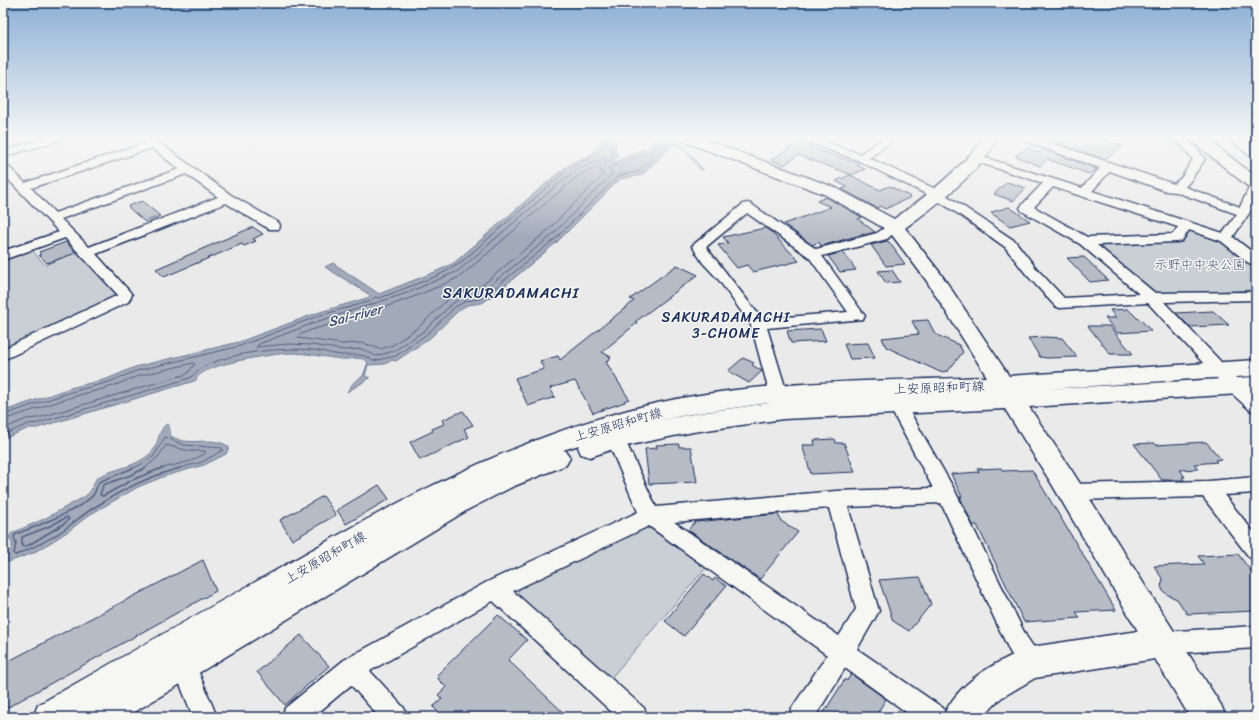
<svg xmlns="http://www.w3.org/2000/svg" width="1259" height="720" font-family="Sriracha,'Klee One',sans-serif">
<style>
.green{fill:#caced5;stroke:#727e9a}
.water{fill:#a2aaba;stroke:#6c7995}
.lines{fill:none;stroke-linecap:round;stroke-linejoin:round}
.shore-far1{stroke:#516083;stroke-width:1}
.shore{stroke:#516083;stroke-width:1.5}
.building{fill:#b6bbc6;stroke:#1b2f5e}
.street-casing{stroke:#1b2f5e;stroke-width:3}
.secondary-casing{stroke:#1b2f5e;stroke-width:3}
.highway-casing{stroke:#1b2f5e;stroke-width:3}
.street{fill:#f6f6f2;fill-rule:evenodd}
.secondary{fill:#f6f6f2;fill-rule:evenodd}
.highway{fill:#f6f6f2;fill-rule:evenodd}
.labels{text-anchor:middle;stroke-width:3;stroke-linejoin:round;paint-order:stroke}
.park-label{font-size:13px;fill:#47577c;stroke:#f6f6f2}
.street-label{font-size:13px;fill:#1b2f5e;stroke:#f6f6f2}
.water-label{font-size:14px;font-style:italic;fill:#44547a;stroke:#f6f6f2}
.neighbourhood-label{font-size:14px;letter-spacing:1px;fill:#1b2f5e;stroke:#f6f6f2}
.quarter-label{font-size:15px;letter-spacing:1px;fill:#1b2f5e;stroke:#f6f6f2}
</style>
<rect width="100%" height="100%" fill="#e9eae9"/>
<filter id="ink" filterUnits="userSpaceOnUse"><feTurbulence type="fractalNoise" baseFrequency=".025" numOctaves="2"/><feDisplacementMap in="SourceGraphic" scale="8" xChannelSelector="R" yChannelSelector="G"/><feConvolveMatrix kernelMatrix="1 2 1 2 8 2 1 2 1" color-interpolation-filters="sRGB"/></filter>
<g filter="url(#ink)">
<path class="green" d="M1189 230 1225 241 1256 266V290L1156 294 1094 245 1183 241Z
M32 250 45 265 77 252 119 296 3 352V261Z
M642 528 651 529 706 568 610 679 517 596 520 587Z"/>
<path class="water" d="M604 137H619L615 147 617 157 614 160 615 162 641 150 650 148 654 141 663 139V137H681L675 143 683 146 703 170H701L682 147 674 144 642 175 620 179 557 242 494 295 482 303 467 305 458 311 430 338 396 361 392 360 385 364 368 365 365 376 370 378 347 392 354 382 363 376 368 362C361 355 350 360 341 359 324 357 307 353 290 353 274 354 199 364 196 380L191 382 37 428H29L3 439V412L10 409 70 388 107 379 135 367 239 342 317 313 370 297V295L325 267 333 263 379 294 435 272 454 263 558 173 573 162 592 154Z
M167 424 169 425 170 435C187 449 212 434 229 447L226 454 204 465 165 476 138 487 89 515 70 530 53 541 33 553 3 564V555L12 549V543L9 537 12 533 44 519 84 497 90 492 96 479 100 476C117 468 136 467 151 453 159 445 158 429 167 424Z"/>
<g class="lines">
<path class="shore-far1" d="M603 156 605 158 606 166 612 171V174L551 236 479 294 464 297 453 303 424 331 394 351 376 356 362 349 343 350 312 345 289 344 256 347 259 344 319 321 407 293 458 271 563 180 578 169 594 163Z
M599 167 603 175 547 231 485 283 477 288 461 292 449 298 420 326 393 345 380 349 363 343 343 344 298 338 299 335 311 330C362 315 413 300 461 276L567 185 581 174Z
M3 415 71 392 109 382 136 371 240 346 318 316 371 301 375 297 380 298 437 276 459 264 560 176C565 172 570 168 575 165 594 155 597 159 607 137
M3 420 72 397 110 387 138 376 193 363 195 364 187 374 38 418 26 419 3 429
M3 435 28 424 38 423 190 378C194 375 197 370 201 368 230 352 281 347 313 350 323 351 332 354 341 355 353 356 363 352 373 361L396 356 427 334 455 307 466 301 480 299 491 291 555 239 618 176 640 171 666 145 665 143H658L652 152C639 155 627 162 614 166L610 161 613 155 611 147 615 137
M131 469 142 464 154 456 165 437 184 445 222 448 223 450 202 462 176 469
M144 469 158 457 166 445 189 451H205L206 453 191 461 159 469"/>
<path class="shore" d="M133 468 99 482C97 486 96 490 94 494 84 508 33 528 16 534L14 537 16 543 14 554 16 555C32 548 48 541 62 531 74 523 84 513 97 506 123 489 150 476 180 468
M145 468 131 475 103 485 100 495 103 496 132 480 162 468
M67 517 69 519 65 523 29 545 24 547 22 546V537L48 527Z"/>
</g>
<path class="building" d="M1076 137H1089L1096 140 1099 138 1123 146 1105 159 1052 142 1055 139 1059 144Z
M801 141 812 145 809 147 859 164 857 165 865 169 852 175 798 155 784 165 771 160Z
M1027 148 1039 153 1043 149 1097 169 1089 174 1047 159 1040 166 1015 156Z
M850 175 880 190 889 186 911 197 885 209 880 206 877 208 842 189 847 187 836 181Z
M1007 182 1026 188 1013 201 994 194Z
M826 197 862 217 858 219 875 232 864 235V234L821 246 819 242 812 245 784 224 831 207 817 201Z
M142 201 160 216 145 222 129 208H130L128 206Z
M1009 207 1030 221 1010 226 991 213H993L992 212Z
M253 227 263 234 253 239 256 241 244 246 242 244 164 277 156 269Z
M765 228 771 232 799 261 753 272 747 265 737 268 718 245 728 243 723 237Z
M887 241 889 242 905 264 886 266 871 245Z
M66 242 75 252 73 254 47 263 39 255 41 254 39 252Z
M843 252 856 270 840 272 828 256Z
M1084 257 1108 280 1090 282 1067 258Z
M677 265 698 275 635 322 637 323 602 352 611 357 606 362 629 399 624 401 625 402 593 413 575 381 550 388 555 397 528 406 515 378 544 369 540 361 558 356 560 360 634 301 630 299Z
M892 270 900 282 886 283 878 271Z
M1128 309 1138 319H1140L1151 331 1117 333 1105 318H1116L1110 310Z
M1213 311 1229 325 1190 327 1176 313Z
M928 320 935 334 959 345 963 352 948 371 940 372 886 347 882 338 919 334 912 321Z
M1088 326H1109L1133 354H1110Z
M821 329 826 341 791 343 787 331Z
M1045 337 1062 338 1077 357 1047 358 1040 357 1028 338Z
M868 343 875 358 850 359 844 344Z
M743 358 754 363 752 365 762 371 749 383 728 371Z
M463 411 473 425 464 429 469 437 420 460 410 442 433 431 432 429 444 424 442 420Z
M835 439 836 443H844L855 472 811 474 802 445H815L814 440Z
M1206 442 1221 459 1215 460 1217 462 1194 464 1199 469 1180 470 1185 477H1182L1184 480H1162L1134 444 1154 443 1156 445Z
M679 444V447H691L697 482 649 484 645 449 657 448 656 445Z
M1001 468 1003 471 1032 470 1116 610 1076 612 1080 618 1024 622 977 525H973L960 497H962L951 474 979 472 977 469Z
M379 485 389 499 346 524 337 510Z
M323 496 336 515 292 540 280 520Z
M778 514 781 521 798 532 760 579 688 530 695 522Z
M1238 554 1256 578V611L1187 614 1177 599 1168 595 1163 591 1161 586 1163 580 1154 566 1204 564 1198 556Z
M203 560 216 591 3 710V664Z
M704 574 713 581 715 578 726 586 684 636 665 621Z
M920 577 931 604 909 631 893 621 879 580Z
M498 615 527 640 508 660 568 717H443L433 707 442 699 438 695 446 687 438 679 439 677 437 675Z
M301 635 329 666 285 705 257 672Z
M851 674 886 699 875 717H821L845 679 847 681Z"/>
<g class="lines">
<g class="street-casing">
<path id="street" d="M48 137H64L63 139 3 157V151Z
M138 137H150L158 142 231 195 279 223 280 226 279 229H269L226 203 96 254 130 292 132 295 128 302 3 360V349L118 295 65 238 3 260V251L59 232 3 174V164L7 165 25 183 145 143ZM152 148 179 169 55 213 31 188ZM186 174 218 197 89 247 61 219Z
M798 137H812L860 154 885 137H897L869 158 940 191 1015 241 1036 268 1064 298 1139 294 1080 244 1022 211 1020 208 1022 205 1043 183 971 160 969 158 971 156H979L1082 188 1100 168 1022 140 1021 138 1033 137 1174 184 1182 177 1193 159 1180 144 1161 139 1160 137C1184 135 1190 139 1205 159L1190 181 1185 187 1240 207 1250 186 1252 184 1256 182V199L1250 212 1233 237 1256 255V266L1251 265 1221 241 1189 230 1182 241 1177 242 1097 245 1155 293 1256 292V300L1164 302 1240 382 1256 396V412L1250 410 1228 390 1148 303 1060 308 1055 306 1026 274 1005 247 960 215 932 197 857 160 799 139ZM1110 171 1166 191 1176 192 1237 214 1223 233 1092 191ZM1053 187 1178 227 1173 234 1087 237 1034 207Z
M747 203 751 204 816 249 877 233 890 224H900L901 227 887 239 822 256 865 316 863 319 767 328 791 406 788 410 782 412 776 410 773 406 751 325 718 279 703 263 692 246 743 204ZM747 213 809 257 848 312 762 319 706 247Z
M897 398 903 400 954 489 1026 636 1039 655 1043 663 1039 671 1031 675 1023 671 1010 652 941 503 848 507 879 611 857 649 943 708 946 717H913L845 668 815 717H789L792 708 827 655 649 526 513 591 644 708 647 717H617L493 601 370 671 404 708 407 717H379L351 685 313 717H282L285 708 344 660 487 582 638 512 602 428 605 423 611 421 617 423 656 507 836 491 933 488 888 404 891 400ZM829 508 856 609 839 636 674 522Z
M1256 477V493L1224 495 1256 535V560L1249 557 1203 497 1071 500 1064 498 1061 492 1064 486 1071 484 1208 481Z
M1256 626V648L1161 654 1153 651 1150 643 1153 635 1161 632Z
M182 647 190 651 217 717H193L170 659 174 651Z"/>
</g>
<g class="secondary-casing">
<path id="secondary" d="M678 137H698L836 188 894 219C927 196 960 170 985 137H999C978 174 939 203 905 228L941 274 1009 376 1256 360V376L1193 379 1048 389 1256 377V393L1029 407 1072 471 1221 705 1226 717H1190L1155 659 1035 678 1001 698 983 717H943C958 681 997 661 1031 647L1138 631 1053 486 1005 409 783 419 693 432 616 448 590 457 581 454 578 447 579 445 563 450 566 451 570 458 566 465 512 487 469 509 126 717H33L38 705C117 660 196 615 275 571 393 503 511 439 644 406 757 379 872 382 987 377L926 280 889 231 824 194 680 140ZM775 402 693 414 656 421 691 414Z"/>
</g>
<g class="highway-casing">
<path id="highway" d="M1189 137H1205L1256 177V190L1250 188 1191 140Z
M1227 137H1243L1256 147V159L1251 157Z"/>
</g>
<use href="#street" class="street"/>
<use href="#secondary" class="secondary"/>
<use href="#highway" class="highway"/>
</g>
</g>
<linearGradient id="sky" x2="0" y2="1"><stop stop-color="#8cb0d6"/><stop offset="0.58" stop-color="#f5f6f5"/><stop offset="1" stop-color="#f5f6f5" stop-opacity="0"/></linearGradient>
<rect width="1259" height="238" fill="url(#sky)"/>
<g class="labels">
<g class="park-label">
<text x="1200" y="269">示野中中央公園</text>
</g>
<g class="street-label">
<text transform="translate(939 387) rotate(-2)" y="5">上安原昭和町線</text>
<text transform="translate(618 424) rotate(-16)" y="5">上安原昭和町線</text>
<text transform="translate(325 557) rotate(-30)" y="5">上安原昭和町線</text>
</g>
<g class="water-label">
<text transform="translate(355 315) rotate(-14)" y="5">Sai-river</text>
</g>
<g class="neighbourhood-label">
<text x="726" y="322">SAKURADAMACHI<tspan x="726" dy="16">3-CHOME</tspan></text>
</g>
<g class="quarter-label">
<text x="511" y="298">SAKURADAMACHI</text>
</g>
</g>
<rect width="1259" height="720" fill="none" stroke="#f6f6f2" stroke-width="16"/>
<rect x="8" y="8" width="1243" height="704" fill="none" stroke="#1b2f5e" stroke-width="1.5" filter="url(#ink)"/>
</svg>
